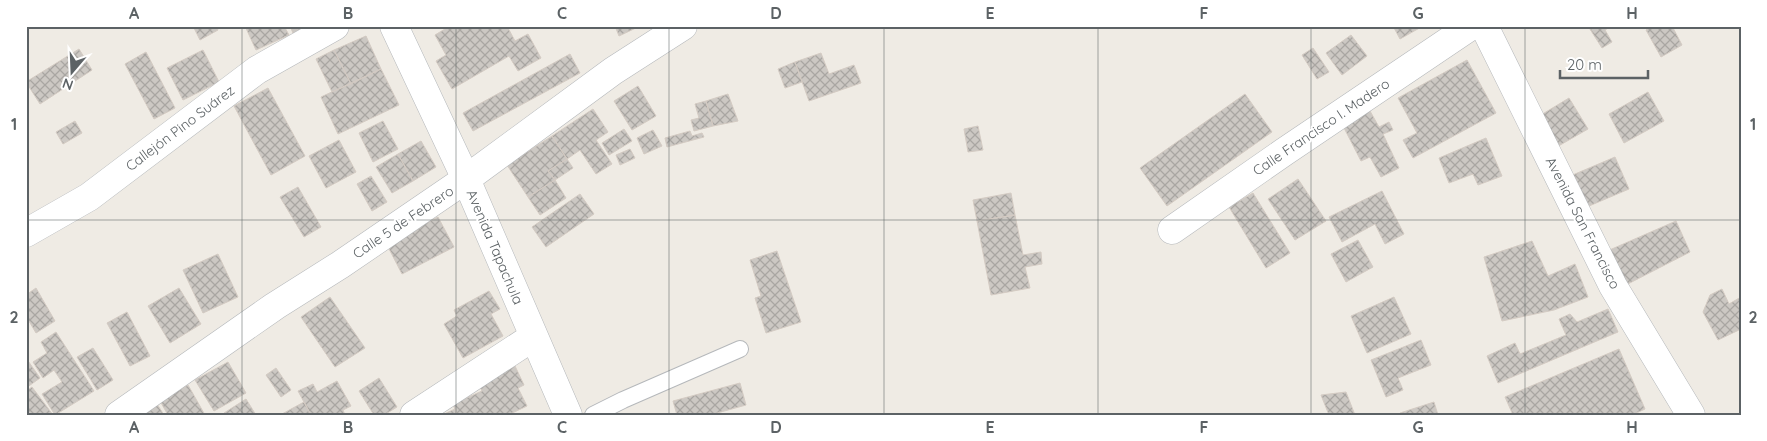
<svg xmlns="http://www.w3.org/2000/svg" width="1767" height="441" font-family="Quicksand,sans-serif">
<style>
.building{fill:url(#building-cross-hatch);stroke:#d4cbc3}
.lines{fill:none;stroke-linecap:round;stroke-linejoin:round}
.lane-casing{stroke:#b5b8bb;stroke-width:18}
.street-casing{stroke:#b5b8bb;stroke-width:29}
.lane{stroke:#fff;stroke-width:16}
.street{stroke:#fff;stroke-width:28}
.grid{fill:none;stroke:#5c6265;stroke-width:1;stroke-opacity:0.55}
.labels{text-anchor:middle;stroke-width:4;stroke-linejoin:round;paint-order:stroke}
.street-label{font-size:14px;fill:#5c6265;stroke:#fff}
.neatline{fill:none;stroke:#5c6265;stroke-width:2}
.grid-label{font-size:16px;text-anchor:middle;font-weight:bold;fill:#5c6265}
</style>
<defs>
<pattern id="building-cross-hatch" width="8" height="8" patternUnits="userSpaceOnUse" patternTransform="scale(1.25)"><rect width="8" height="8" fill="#ccc8c3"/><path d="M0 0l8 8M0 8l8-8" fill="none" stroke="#a9a6a2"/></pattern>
</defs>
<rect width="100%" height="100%" fill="#efebe4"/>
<path class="building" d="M193 26H216L218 30 200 40Z
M245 26H284L289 35 256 50Z
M290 26H307L293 33Z
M450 26H507L515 41 528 34 541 58 518 71 509 56 452 89 436 61 446 55 435 35Z
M615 26H640L619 36Z
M1393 26H1423L1400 39Z
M1588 26H1611L1605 30 1612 42 1602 48Z
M1652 26H1672L1682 45 1661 57 1646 30Z
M1351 35 1367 56 1342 75 1326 53Z
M366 36 381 69 351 84 334 50Z
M1313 48 1329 72 1317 79 1302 55Z
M79 49 92 70 40 104 26 82Z
M203 50 219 82 183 100 167 68Z
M334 50 351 84 332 92 316 59Z
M146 52 175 108 154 119 125 64Z
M821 53 829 74 854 65 861 83 809 101 795 62Z
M570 54 580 73 473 131 463 113Z
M1467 60 1496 113 1413 158 1403 140 1417 133 1398 98Z
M795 62 802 82 785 88 778 69Z
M381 69 399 105 338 134 321 97Z
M638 86 656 116 632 130 614 101Z
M268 88 305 156 271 175 234 106Z
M1648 92 1664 121 1624 143 1609 114Z
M728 94 738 121 713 126 706 101Z
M1245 94 1272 132 1167 206 1140 168Z
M1569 98 1588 129 1555 148 1536 118Z
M706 101 713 126 694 131 691 120 699 118 695 104Z
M593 109 608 132 596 140 612 164 596 174 580 150 567 159 552 136Z
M1370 111 1379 127 1389 122 1393 130 1383 134 1399 168 1381 177 1370 157 1361 161 1342 124Z
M75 121 82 133 63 144 56 132Z
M383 121 398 149 373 162 359 133Z
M978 126 983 150 968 152 964 129Z
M624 129 632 141 609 155 602 143Z
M653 130 662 146 644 154 637 138Z
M690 131 692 136 702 133 704 137 667 147 665 138Z
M552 136 567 159 548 171 555 180 528 197 507 165Z
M1486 138 1502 176 1478 185 1473 174 1449 183 1439 158Z
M339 140 356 172 326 188 309 156Z
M421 141 436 167 413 181 398 154Z
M630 149 635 158 620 165 616 155Z
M398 154 413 181 392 193 376 167Z
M1615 157 1629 189 1582 209 1568 177Z
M567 159 573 168 555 180 548 171Z
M371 176 387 202 372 211 357 184Z
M1298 179 1326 221 1295 240 1268 199Z
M555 180 566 198 540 215 528 197Z
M298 187 321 227 304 237 280 197Z
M1382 191 1404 234 1385 244 1375 224 1342 242 1329 217Z
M1011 193 1015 215 977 221 973 200Z
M1253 193 1290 253 1266 268 1229 207Z
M580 194 594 214 546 247 532 227Z
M1015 215 1023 255 1041 252 1042 264 1025 267 1030 288 991 295 977 221Z
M438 217 454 247 402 274 386 243Z
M1676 221 1690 252 1622 287 1605 252Z
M1358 240 1373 267 1346 282 1331 254Z
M1532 241 1548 276 1575 264 1588 297 1554 310 1502 321 1484 257Z
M777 251 801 322 766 333 755 298 761 296 750 260Z
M218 254 238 297 203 313 183 270Z
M36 288 55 321 36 333 26 316V295Z
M179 288 201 324 170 343 148 306Z
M1722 289 1729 304 1741 297V329L1718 340 1703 312 1710 295Z
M489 291 500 309 491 314 503 336 463 358 444 324 457 316 454 310Z
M330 297 365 348 335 367 301 317Z
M1394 297 1411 334 1367 353 1351 316Z
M1608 309 1618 332 1498 383 1487 356 1515 343 1520 354 1566 335 1559 319 1570 314 1577 322Z
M127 312 150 356 130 366 107 323Z
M56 332 94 391 55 415 42 394 62 382 54 370 43 378 33 362 47 353 41 342Z
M1421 340 1431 365 1398 378 1403 390 1386 397 1371 360Z
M93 348 113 380 97 390 77 357Z
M1619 349 1645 409 1632 415H1513L1505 397Z
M26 358 40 378 26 388Z
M228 362 246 393 214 411 195 380Z
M515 366 524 385 518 388 527 406 508 415H457L453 404 482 391 478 383Z
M276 368 291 390 281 397 266 375Z
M379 378 397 407 384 415H374L359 391Z
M337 381 351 406 343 410 345 415H311L298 391 313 384 317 392Z
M740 383 746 405 710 415H677L673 401Z
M188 385 205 415H168L160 401Z
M32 387 53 415H26V391Z
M1346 392 1355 415H1329L1321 395Z
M246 399 256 415H225L224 413Z
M304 402 311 415H283L282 414Z
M1434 402 1438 415H1401L1400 413Z
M157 404 164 415H139Z
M455 409 457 415H442Z"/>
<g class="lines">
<g class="lane-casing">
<path id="lane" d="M593 415 623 400 740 349"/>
</g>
<g class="street-casing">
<path id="street" d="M394 26 466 179 568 415
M1484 26 1613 286 1691 415
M1172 230 1284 152 1471 26
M26 233 89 197 257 70 335 26
M119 415 275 306 340 265 466 179 613 71 683 26
M414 415 533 337"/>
</g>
<use href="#lane" class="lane"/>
<use href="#street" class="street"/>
</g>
<path class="grid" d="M242 26V415M456 26V415M669 26V415M884 26V415M1098 26V415M1311 26V415M1525 26V415M26 220H1741"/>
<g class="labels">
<g class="street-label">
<text transform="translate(1321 127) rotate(-34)" y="5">Calle Francisco I. Madero</text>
<text transform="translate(180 128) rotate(-37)" y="5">Callejón Pino Suárez</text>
<text transform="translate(403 222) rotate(-34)" y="5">Calle 5 de Febrero</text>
<text transform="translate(1583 223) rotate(63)" y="5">Avenida San Francisco</text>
<text transform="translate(495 247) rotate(67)" y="5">Avenida Tapachula</text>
</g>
</g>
<rect width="1767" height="441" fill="none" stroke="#ffffff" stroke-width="55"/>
<g transform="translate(72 72) rotate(199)" stroke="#ffffff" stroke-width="4" paint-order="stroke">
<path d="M0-4L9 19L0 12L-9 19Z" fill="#5c6265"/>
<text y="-8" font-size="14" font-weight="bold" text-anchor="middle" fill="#5c6265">N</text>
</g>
<path d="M1560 70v8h88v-8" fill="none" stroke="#5c6265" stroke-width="2.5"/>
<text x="1567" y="70" font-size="15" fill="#5c6265" stroke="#ffffff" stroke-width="4" paint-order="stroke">20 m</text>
<rect x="28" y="28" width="1712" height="386" class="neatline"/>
<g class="grid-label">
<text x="134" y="19">A</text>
<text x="348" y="19">B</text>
<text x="562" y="19">C</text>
<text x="776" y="19">D</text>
<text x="990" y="19">E</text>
<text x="1204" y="19">F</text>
<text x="1418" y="19">G</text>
<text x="1632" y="19">H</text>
<text x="14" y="130">1</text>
<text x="1753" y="130">1</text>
<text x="14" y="323">2</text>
<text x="1753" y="323">2</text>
<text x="134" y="433">A</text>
<text x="348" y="433">B</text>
<text x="562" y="433">C</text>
<text x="776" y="433">D</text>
<text x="990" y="433">E</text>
<text x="1204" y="433">F</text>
<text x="1418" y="433">G</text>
<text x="1632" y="433">H</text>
</g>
</svg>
